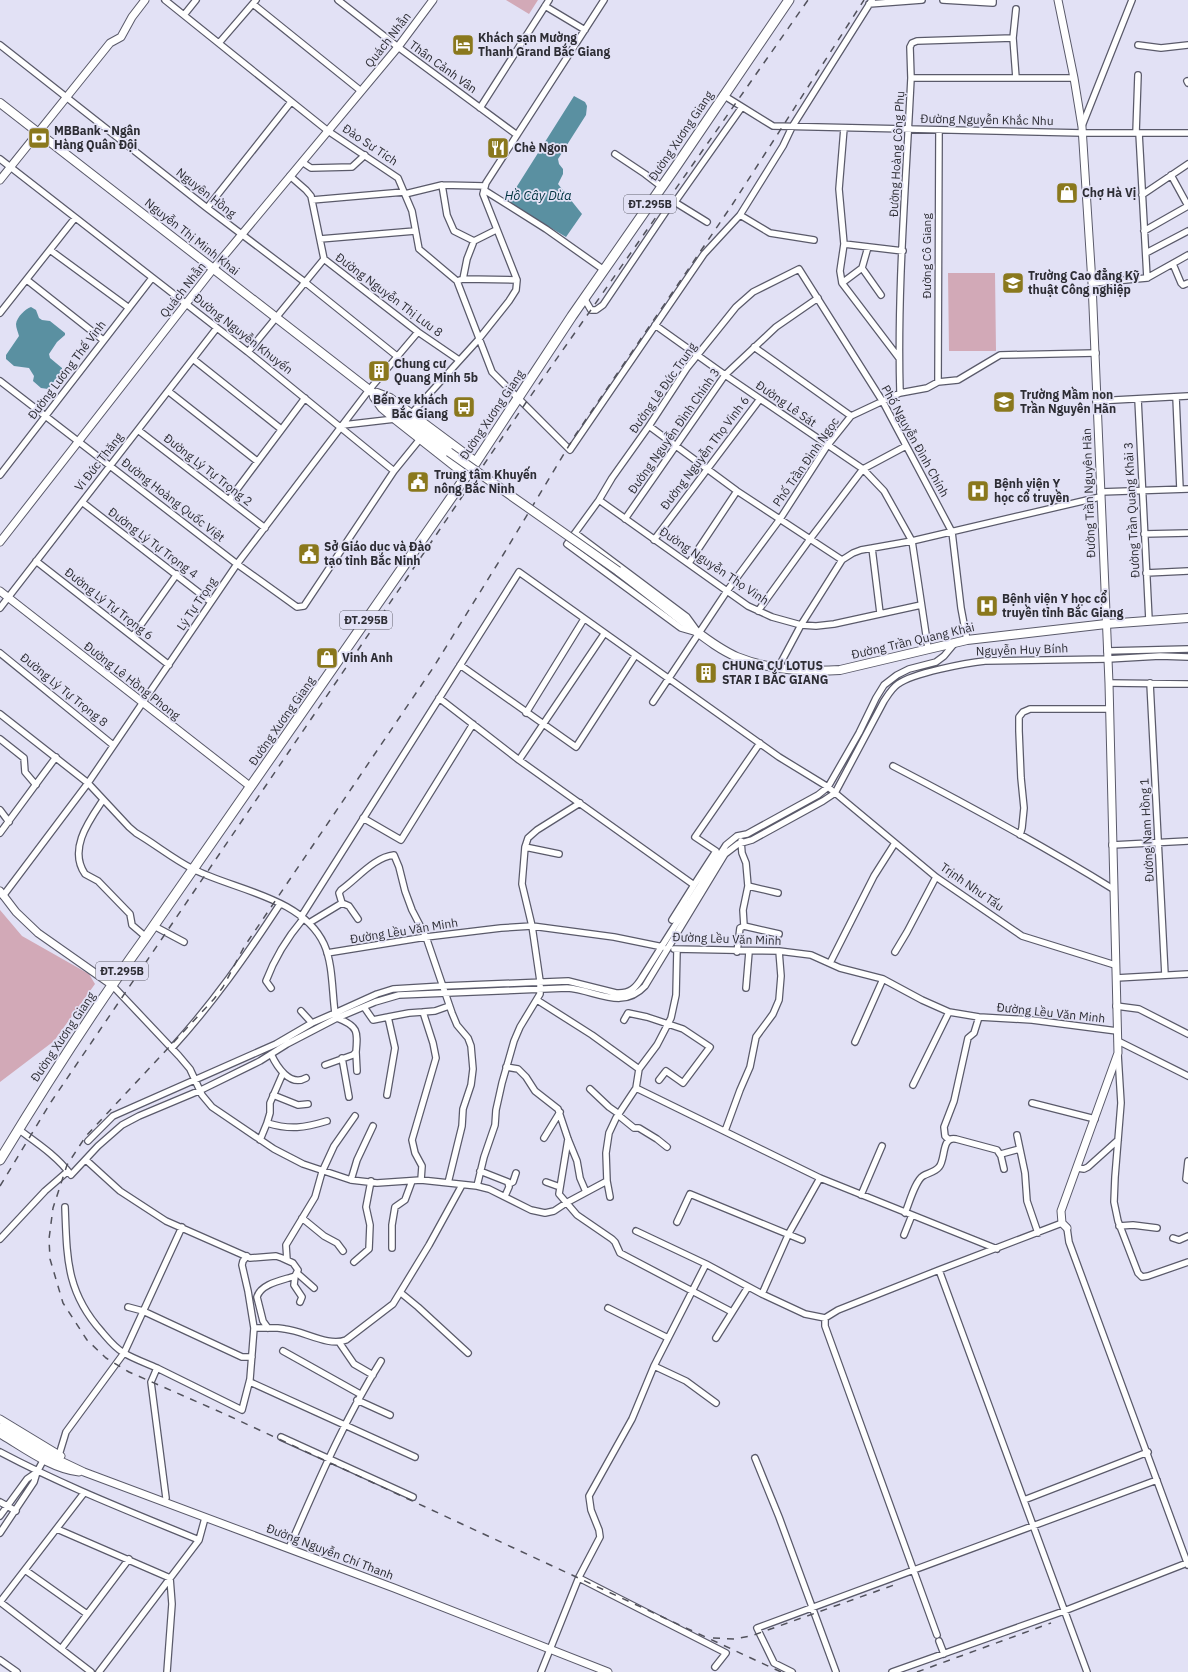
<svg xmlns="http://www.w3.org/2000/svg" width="1188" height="1672" font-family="'IBM Plex Sans',sans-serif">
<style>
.green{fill:#d2a9b7}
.water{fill:#5a90a1}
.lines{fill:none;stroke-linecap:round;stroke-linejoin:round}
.minor-casing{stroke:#5a5a6a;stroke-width:8}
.tertiary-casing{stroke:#5a5a6a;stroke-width:9}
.secondary-casing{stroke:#5a5a6a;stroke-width:10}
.primary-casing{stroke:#5a5a6a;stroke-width:11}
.minor{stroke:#fff;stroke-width:5.5}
.tertiary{stroke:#fff;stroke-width:7}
.secondary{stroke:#fff;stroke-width:8}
.primary{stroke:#fff;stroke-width:9}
.rail{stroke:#52525c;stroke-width:1.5;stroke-dasharray:7 7;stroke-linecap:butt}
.secondary-bridge-casing{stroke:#5a5a6a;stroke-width:10;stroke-linecap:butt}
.secondary-bridge{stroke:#fff;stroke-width:8}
.labels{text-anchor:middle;stroke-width:3.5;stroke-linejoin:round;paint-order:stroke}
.shield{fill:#e2e1f5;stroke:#63636e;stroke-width:1}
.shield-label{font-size:11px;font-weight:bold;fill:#2d2d34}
.poi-label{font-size:12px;font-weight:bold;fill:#2d2d34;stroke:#e2e1f5;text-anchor:start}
.street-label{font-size:12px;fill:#2d2d34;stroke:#e2e1f5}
.water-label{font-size:13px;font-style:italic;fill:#003340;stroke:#e2e1f5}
</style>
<rect width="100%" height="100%" fill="#e2e1f5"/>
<path class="green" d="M506 0H538L529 14Z
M948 273H995L996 351H949Z
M0 910 22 936 89 974 95 984 54 1041 0 1082Z"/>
<path class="water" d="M574 96 585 102 587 106 586 115 558 159 559 164 563 169V174L558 184 582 214 566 237 507 202Z
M31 307 36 310 39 318 42 320 50 321 65 333V335L57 342 49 354 50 358 62 368V371L48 389 41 388 33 381 34 376 29 368 14 366 6 359V355L19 336C18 332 16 328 16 324 17 317 25 309 31 307Z"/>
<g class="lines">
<g class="minor-casing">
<path id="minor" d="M165 0 328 131 398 178 412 211 419 249 457 281 492 372 570 450 704 254 740 215 783 146 792 127 872 0
M338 0 398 47 517 135
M943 0 993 3V0
M253 4 361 91
M869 4 922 0
M545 6 585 30
M184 15 196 0
M219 43 256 0
M0 45 207 208 306 283 398 357
M1138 45 1161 48 1188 45
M911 78 910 47 912 43 917 41 1013 38
M1016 78 1013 38 1016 9
M1187 81 1188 83
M723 95 773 126 1083 133H1188
M480 108 549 0
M1082 126 1132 0
M844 128 839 189 844 244 840 271 842 283 899 358
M1136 133 1138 75
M1139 133 1147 278
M615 154 645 174 662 187
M0 159 248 352 394 471
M302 162 311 168 352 167 365 155
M1171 175 1188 206
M290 176 306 190 311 196 324 259 418 332 459 360
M485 186 442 185 447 215 454 231 474 241 496 230
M484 190 546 229 604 270
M405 194 442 185
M1142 195 1188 164
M312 200 404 192
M675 202 742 107
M207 208 291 102
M740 215 770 233 814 240
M1144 231 1188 206
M320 239 415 231
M844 244 903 251
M50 250 129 308
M1146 253 1188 231
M1173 264 1181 283 1183 285 1188 283
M862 268 881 295
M463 279 467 259 474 241
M27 280 103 340
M457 281 463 279 517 280
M842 283 862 268 868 247
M1092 283 1147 278 1188 255
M584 298 591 310H596L603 305 673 201 707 222
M0 313 75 218
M655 325 725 375 863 469 884 491 912 541 928 648
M754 347 851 416
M248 352 324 259
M193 359 281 429
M0 381 237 564 297 607 304 606 394 471 420 439
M938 382 939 130
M168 391 257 461
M900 393C897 289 906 183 911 78H1074
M1176 397 1180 489
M1138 399 1149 620
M1096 401 1188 396
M411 414 478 340 509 301 516 290 517 280 483 194 486 183 604 0
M343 425 395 419
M649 426 737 491 842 560 853 553 861 550 912 541 1100 497
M138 430 265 528
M0 475 152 278
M1100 492 1188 489
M229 500 305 398
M599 500 748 606 772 617 801 625 816 626 834 624 921 605
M82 502 211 602
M625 519 725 375 776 327 818 298
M575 533 687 617 695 628
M1144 534 1188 533
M654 540 760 399
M872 548 880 613
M36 561 169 665
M689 563 737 491
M1146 573 1188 571
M0 608 216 329
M758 611 810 539 863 469 906 446
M695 632 681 628 567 544 599 500 612 478 649 426 687 368 736 307 753 292 799 269 883 402 952 532 961 608 967 640
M133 636 177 574
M1107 651 1188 649
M0 653 113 745
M460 665 576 747 635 656
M778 668 801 625 842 560
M1109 683 1188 684
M1150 683 1165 975
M439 698 519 760 604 634
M653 702 727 591 780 519 827 446 851 416 900 393 927 388 938 382 958 380 1000 355 1096 353
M526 713 584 619
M0 714 88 783 129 827 136 833C155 844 173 859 193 869 234 890 302 897 324 944 333 964 332 991 335 1013L337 1018C358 1026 358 1031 356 1052L353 1055 325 1065
M0 739 24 758 25 772 36 785
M519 760 694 885 672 920
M893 766C968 805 1042 845 1113 889
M103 800C89 821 68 849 85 874L98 881 130 914 132 925 146 937
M0 810 9 822
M363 818 401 840 473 724
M0 833 56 757
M1020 835 1022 828 1024 808 1021 778 1019 731V717L1023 712 1030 709H1109
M1112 845 1188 841
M525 847 559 854
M694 885 716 851 695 837 760 743
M748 886 778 893
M3 896 88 783 237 564 369 390 418 332
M342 903 349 906 358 919
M301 917 519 572 779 757 828 787 936 877 1022 936 1115 965
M309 923 342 903 339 893 341 890C357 879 374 857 394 855L399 867 405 891 412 910 426 937 452 1013 457 1025 468 1038 471 1046 473 1069 471 1085 463 1109 462 1126 448 1183
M154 926 184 942
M744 926 779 934
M674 949 779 951 811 955 840 968 883 979 922 1000 949 1012 979 1017 1032 1020 1117 1031
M737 952 740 928 744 926 743 910 748 886 746 863 742 853 741 841
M895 952 907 932 936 877
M327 953 426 937 501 928 532 926 614 937 663 947
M830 963 874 876 895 843
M1116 978 1188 974
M112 985 179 1056 190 1069 202 1095 212 1107 274 1149 303 1164 351 1180 377 1183 421 1180 477 1186 489 1189 531 1210 545 1213 554 1211 566 1203 607 1181 606 1153 609 1133 616 1118 636 1088 639 1069 657 1045 671 1018 676 995 677 950
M271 988 266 981C275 957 287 938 303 919
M746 988 749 952
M537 1000 592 1035 639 1069
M1116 1006 1139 1009 1188 1034
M364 1007 373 1020 388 1017
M301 1011 312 1023
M423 1012 435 1011 449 1006
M624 1020 628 1013 647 1017 683 1029 710 1047 683 1083 666 1071 659 1080
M1118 1041 1188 1076
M855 1042 883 979
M172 1048C213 1003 246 956 280 904
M356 1052 357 1071
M271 1054C277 1067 290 1087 306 1078
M1118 1054 1121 1103 1115 1177 1114 1202 1118 1221 1138 1273 1142 1277 1148 1276 1188 1262
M342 1058 349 1097
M506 1067 518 1069 526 1077 535 1091 558 1109 568 1139 577 1161 580 1178 586 1192
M283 1073 270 1103V1113L267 1123C290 1130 304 1128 327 1121
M913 1085 949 1012
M636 1088 820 1178 997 1249
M590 1089 609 1107 619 1114
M273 1095 298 1105 308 1104
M387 1095 395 1048 388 1017 409 1013 423 1012 433 1043 436 1058 412 1140 415 1153 422 1166 421 1180
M1032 1103 1095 1119
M618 1115 634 1128H639L657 1139 667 1147
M18 1129C37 1143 57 1156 71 1175L98 1146 122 1125 139 1116 201 1090 260 1061 287 1044 337 1018 375 1002 399 995 567 988C596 990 622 1011 645 986L725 854 738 844 752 840 823 801 835 793 884 701C888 695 892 688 898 684 913 673 966 663 985 661L1108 659 1160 656 1188 657
M725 1131 740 1090 750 1067 756 1037 773 1014 779 1000 781 976 779 951
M1017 1135 1025 1173 1027 1201 1038 1233
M544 1138 560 1112
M568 1139 559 1194 577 1215 612 1239 615 1242 620 1253 732 1312
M260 1140 267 1123
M949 1140 945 1136 944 1127 954 1101 968 1038 974 1033 979 1017
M88 1141 113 1116 276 1044 312 1023 335 1013 377 994 393 989 443 986 568 981 616 993C630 994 636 988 643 976L726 845 737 836 747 834 818 795 828 787 859 733 876 698 884 685 897 675 909 669 936 662 944 656 954 644
M1001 1154 1019 1149
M86 1160 120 1191 166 1221 250 1258 276 1256 282 1258 293 1263 298 1270 295 1276C284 1280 261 1283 257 1297L263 1321 268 1328
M1188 1161 1186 1179 1188 1180
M1077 1168 1084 1169 1088 1167 1118 1140
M480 1171 508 1182 509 1187 505 1196
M351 1180 357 1160 373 1126
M607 1181 610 1197
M546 1182 560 1187
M509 1184 513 1182 516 1173
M477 1186 484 1157 495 1125 496 1110 502 1083 514 1041 520 1027 540 994V981L532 926 522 884 525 847 528 838 537 830 580 803
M861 1195 882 1146
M65 1207C67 1258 66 1292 102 1332 108 1339 115 1348 124 1353 134 1359 146 1363 157 1368
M905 1213C909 1204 915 1181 923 1176 928 1173 935 1172 939 1167 946 1159 941 1136 956 1139L997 1150 1001 1156 1004 1169
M302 1218 324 1236 337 1243 343 1251
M677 1222 690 1194 802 1240
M1119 1226 1133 1225 1157 1228
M1067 1228 1069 1242 1188 1565
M636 1231 706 1264 762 1294 805 1314 825 1318
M904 1235 912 1215
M1173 1238 1179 1240 1188 1236
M0 1239 45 1191 68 1171
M392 1248V1225L395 1207 405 1200 412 1181
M247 1256 243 1261 242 1265 248 1291 254 1328
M287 1260 286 1245 315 1197 322 1172 334 1146 355 1116
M354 1262 369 1249 370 1225 366 1207 371 1181
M939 1270 1087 1672
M297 1273 314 1288
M295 1276 294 1285 302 1297 300 1302
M401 1293 418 1307 468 1353
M762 1294 789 1233 820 1178
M128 1307 143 1311 242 1357H252
M608 1308 668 1338
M716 1338 748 1287
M339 1342 354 1364 373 1375
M283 1351 360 1394
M654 1366 686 1381 716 1403
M250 1382 415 1457
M357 1400 390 1415
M281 1437 413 1497
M0 1452C64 1486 131 1512 199 1540
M59 1455 66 1432 124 1353 182 1227
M755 1458 779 1517 836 1672
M166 1498 151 1382 157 1368 242 1410 250 1379 254 1328C264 1328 275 1327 285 1329 304 1331 328 1347 346 1340L393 1304 429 1245 462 1185
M1024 1500 1148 1452
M0 1502 16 1511
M0 1516 27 1479 37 1472
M57 1529 170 1578 172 1604 167 1672
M0 1533 34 1482 37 1472 44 1459
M289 1548C317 1484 344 1420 381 1361
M25 1570 87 1614
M579 1578 726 1653 715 1667
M0 1602 84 1493
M0 1602 91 1672
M937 1635 825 1326V1318L838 1310 939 1270 1062 1223
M939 1641 944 1654
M61 1649 129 1559
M0 1660 17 1672
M99 1672 199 1540 205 1518
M541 1672 579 1577 600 1537 599 1530 591 1510 589 1496 632 1419 654 1366 706 1264
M792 1672 774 1663 757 1628 1157 1480
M892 1672 1064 1611 1187 1563"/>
</g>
<g class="tertiary-casing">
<path id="tertiary" d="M1058 0 1074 78 1082 127 1092 283 1109 683 1118 1053 1061 1211 1062 1223 1067 1228
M0 180 110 43 121 37 132 17 145 0
M0 542 213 269 398 47 433 0
M0 591 251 787
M0 891 16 912 38 933 112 985
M0 1419 61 1456
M0 1427 44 1453 84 1472 394 1588 608 1672
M0 1434C24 1448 51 1469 79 1472"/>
</g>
<g class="secondary-casing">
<path id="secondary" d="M0 103 449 452
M377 393 390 398 476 462
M374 397 382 408 395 419 466 475
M618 571C639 587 660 603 681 620 699 633 716 648 737 657 769 670 805 672 840 670L967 640 1106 624 1188 618"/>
</g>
<g class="primary-casing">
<path id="primary" d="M0 1160C46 1084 94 1009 146 937L476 462 572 316 677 165 789 0"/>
</g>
<use href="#minor" class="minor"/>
<use href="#tertiary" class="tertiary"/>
<use href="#secondary" class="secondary"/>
<use href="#primary" class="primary"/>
<path class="rail" d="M0 1186 51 1102 525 404 808 0
M713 1638 734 1639 751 1636 894 1585
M781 1672 227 1415 129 1372 106 1358 87 1340 63 1303 50 1259 49 1239 53 1208 67 1165 86 1136 214 999 223 987 244 947 433 668 503 555 576 434 732 205 864 0
M917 1672 1051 1623"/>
<g class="secondary-bridge-casing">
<path id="secondary-bridge" d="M449 452 618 571"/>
</g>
<use href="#secondary-bridge" class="secondary-bridge"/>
</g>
<defs>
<g id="hotel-square" transform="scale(1.15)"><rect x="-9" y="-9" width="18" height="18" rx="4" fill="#8a781d" stroke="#e2e1f5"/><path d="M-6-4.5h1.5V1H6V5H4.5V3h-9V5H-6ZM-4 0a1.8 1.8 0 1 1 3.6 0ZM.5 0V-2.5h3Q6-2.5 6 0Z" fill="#fff"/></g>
<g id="bank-square" transform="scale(1.15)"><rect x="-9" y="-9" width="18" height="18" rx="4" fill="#8a781d" stroke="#e2e1f5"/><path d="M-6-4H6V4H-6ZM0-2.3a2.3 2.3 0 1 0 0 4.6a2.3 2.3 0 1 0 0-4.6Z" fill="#fff"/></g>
<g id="restaurant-square" transform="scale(1.15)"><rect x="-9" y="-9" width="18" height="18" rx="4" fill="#8a781d" stroke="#e2e1f5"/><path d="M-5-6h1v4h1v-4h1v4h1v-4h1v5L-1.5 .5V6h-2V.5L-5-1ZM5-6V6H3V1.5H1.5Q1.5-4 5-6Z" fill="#fff"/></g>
<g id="shop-square" transform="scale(1.15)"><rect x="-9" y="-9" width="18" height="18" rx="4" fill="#8a781d" stroke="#e2e1f5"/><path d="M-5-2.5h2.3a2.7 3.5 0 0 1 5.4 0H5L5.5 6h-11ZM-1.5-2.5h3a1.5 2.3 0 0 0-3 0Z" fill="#fff"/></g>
<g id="university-square" transform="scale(1.15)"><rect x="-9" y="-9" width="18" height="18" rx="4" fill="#8a781d" stroke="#e2e1f5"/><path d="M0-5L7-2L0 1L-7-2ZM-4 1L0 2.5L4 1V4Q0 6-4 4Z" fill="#fff"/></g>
<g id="building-square" transform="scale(1.15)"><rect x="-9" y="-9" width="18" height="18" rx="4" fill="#8a781d" stroke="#e2e1f5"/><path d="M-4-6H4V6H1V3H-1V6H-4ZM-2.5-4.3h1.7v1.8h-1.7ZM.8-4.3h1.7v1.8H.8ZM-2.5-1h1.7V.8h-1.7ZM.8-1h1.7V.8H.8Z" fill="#fff"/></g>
<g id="school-square" transform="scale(1.15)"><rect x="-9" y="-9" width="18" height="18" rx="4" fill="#8a781d" stroke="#e2e1f5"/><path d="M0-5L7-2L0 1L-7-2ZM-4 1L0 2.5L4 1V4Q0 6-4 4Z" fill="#fff"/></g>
<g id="bus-square" transform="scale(1.15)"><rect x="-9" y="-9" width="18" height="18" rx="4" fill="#8a781d" stroke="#e2e1f5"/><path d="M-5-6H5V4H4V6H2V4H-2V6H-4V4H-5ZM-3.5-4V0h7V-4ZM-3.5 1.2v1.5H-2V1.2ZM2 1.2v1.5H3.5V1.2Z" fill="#fff"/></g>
<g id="civic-square" transform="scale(1.15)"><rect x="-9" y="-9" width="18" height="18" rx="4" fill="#8a781d" stroke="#e2e1f5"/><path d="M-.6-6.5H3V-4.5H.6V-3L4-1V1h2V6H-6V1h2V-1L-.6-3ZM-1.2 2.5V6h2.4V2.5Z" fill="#fff"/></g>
<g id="hospital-square" transform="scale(1.15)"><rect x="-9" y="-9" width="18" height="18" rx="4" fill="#8a781d" stroke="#e2e1f5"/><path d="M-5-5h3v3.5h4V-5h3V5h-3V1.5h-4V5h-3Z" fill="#fff"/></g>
</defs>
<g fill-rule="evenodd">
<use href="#hotel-square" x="463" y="45"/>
<use href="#bank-square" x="39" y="138"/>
<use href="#restaurant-square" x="498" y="148"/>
<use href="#shop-square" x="1067" y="193"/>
<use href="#university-square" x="1013" y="283"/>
<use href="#building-square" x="379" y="371"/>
<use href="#school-square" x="1004" y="402"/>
<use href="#bus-square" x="464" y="407"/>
<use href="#civic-square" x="418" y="482"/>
<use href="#hospital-square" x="978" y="491"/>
<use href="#civic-square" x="309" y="554"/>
<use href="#hospital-square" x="987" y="606"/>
<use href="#shop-square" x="327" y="658"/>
<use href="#building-square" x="706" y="673"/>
</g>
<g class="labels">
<g class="shield">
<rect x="624" y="195" width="52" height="18" rx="3"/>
<rect x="340" y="611" width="52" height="18" rx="3"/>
<rect x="96" y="962" width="52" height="18" rx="3"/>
</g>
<g class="shield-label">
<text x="650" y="208">ĐT.295B</text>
<text x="366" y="624">ĐT.295B</text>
<text x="122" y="975">ĐT.295B</text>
</g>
<g class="poi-label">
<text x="478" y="42">Khách sạn Mường<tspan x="478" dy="14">Thanh Grand Bắc Giang</tspan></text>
<text x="54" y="135">MBBank - Ngân<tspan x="54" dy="14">Hàng Quân Đội</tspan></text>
<text x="514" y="152">Chè Ngon</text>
<text x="1082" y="197">Chợ Hà Vị</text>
<text x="1028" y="280">Trường Cao đẳng Kỹ<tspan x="1028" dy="14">thuật Công nghiệp</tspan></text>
<text x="394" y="368">Chung cư<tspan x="394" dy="14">Quang Minh 5b</tspan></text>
<text x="1020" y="399">Trường Mầm non<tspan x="1020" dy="14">Trần Nguyên Hãn</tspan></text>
<text x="448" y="404" text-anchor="end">Bến xe khách<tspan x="448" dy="14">Bắc Giang</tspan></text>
<text x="434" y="479">Trung tâm Khuyến<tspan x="434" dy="14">nông Bắc Ninh</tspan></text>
<text x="994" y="488">Bệnh viện Y<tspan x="994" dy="14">học cổ truyền</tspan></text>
<text x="324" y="551">Sở Giáo dục và Đào<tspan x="324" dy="14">tạo tỉnh Bắc Ninh</tspan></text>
<text x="1002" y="603">Bệnh viện Y học cổ<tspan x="1002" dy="14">truyền tỉnh Bắc Giang</tspan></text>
<text x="342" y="662">Vinh Anh</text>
<text x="722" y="670">CHUNG CƯ LOTUS<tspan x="722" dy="14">STAR I BẮC GIANG</tspan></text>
</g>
<g class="street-label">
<text transform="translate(388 40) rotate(-52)" y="4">Quách Nhẫn</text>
<text transform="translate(443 67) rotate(36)" y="4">Thân Cảnh Vân</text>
<text transform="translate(987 120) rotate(1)" y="4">Đường Nguyễn Khắc Nhu</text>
<text transform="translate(681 136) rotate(-56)" y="4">Đường Xương Giang</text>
<text transform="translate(370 145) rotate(34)" y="4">Đào Sư Tích</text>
<text transform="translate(897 154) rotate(-87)" y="4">Đường Hoàng Công Phụ</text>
<text transform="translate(206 193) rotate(38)" y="4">Nguyên Hồng</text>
<text transform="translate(192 237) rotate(38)" y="4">Nguyễn Thị Minh Khai</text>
<text transform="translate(927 256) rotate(-90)" y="4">Đường Cô Giang</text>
<text transform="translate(183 290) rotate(-52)" y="4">Quách Nhẫn</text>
<text transform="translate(389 295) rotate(37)" y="4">Đường Nguyễn Thị Lưu 8</text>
<text transform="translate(243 334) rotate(38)" y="4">Đường Nguyễn Khuyến</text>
<text transform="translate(67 370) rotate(-53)" y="4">Đường Lương Thế Vinh</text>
<text transform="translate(663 388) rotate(-55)" y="4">Đường Lê Đức Trung</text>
<text transform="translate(786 404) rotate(35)" y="4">Đường Lê Sát</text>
<text transform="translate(492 415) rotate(-56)" y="4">Đường Xương Giang</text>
<text transform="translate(674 431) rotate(-55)" y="4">Đường Nguyễn Đình Chính 3</text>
<text transform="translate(915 441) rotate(61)" y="4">Phố Nguyễn Đình Chính</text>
<text transform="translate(705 453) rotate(-53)" y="4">Đường Nguyễn Thọ Vinh 6</text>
<text transform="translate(99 462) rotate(-52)" y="4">Vi Đức Thăng</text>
<text transform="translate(806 462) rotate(-55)" y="4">Phố Trần Đình Ngọc</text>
<text transform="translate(208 470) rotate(38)" y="4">Đường Lý Tự Trọng 2</text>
<text transform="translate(1089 493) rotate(-92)" y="4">Đường Trần Nguyên Hãn</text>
<text transform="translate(173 500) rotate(38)" y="4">Đường Hoàng Quốc Việt</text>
<text transform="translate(1132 510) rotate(-93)" y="4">Đường Trần Quang Khải 3</text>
<text transform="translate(153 543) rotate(37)" y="4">Đường Lý Tự Trọng 4</text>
<text transform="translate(714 566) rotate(34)" y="4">Đường Nguyễn Thọ Vinh</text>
<text transform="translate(109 604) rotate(38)" y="4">Đường Lý Tự Trọng 6</text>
<text transform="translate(197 604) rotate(-56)" y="4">Lý Tự Trọng</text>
<text transform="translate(913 641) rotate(-13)" y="4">Đường Trần Quang Khải</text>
<text transform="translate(1022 650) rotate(-2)" y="4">Nguyễn Huy Bính</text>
<text transform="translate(132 681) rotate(38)" y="4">Đường Lê Hồng Phong</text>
<text transform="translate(64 690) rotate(39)" y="4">Đường Lý Tự Trọng 8</text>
<text transform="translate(282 721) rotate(-55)" y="4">Đường Xương Giang</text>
<text transform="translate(1147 830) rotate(-93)" y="4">Đường Nam Hồng 1</text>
<text transform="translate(972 887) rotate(35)" y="4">Trịnh Như Tấu</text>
<text transform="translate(404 931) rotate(-9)" y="4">Đường Lều Văn Minh</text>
<text transform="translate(727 939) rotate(2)" y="4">Đường Lều Văn Minh</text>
<text transform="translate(1051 1013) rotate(6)" y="4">Đường Lều Văn Minh</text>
<text transform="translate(63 1037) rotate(-56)" y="4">Đường Xương Giang</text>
<text transform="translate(330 1552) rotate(21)" y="4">Đường Nguyễn Chí Thanh</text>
</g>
<g class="water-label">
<text x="538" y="200">Hồ Cây Dừa</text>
</g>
</g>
</svg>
